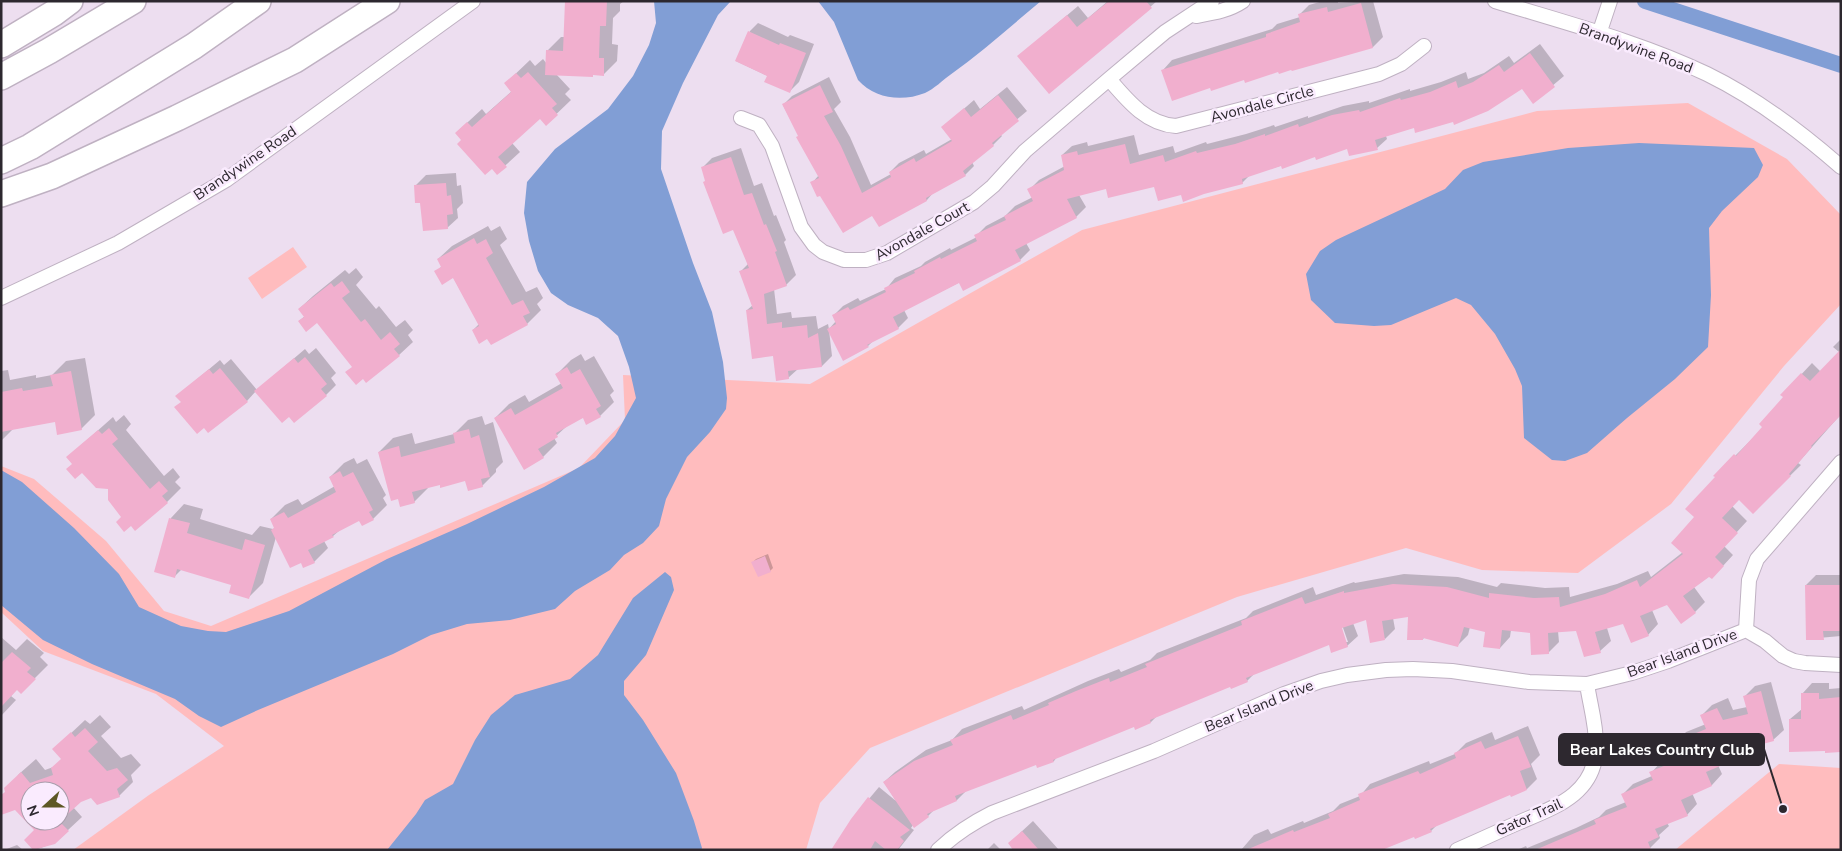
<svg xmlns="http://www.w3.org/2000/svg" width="1842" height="851" font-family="'Nunito Sans',sans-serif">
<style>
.green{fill:#ffbcbe}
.water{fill:#819ed5}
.shadow{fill:#0003;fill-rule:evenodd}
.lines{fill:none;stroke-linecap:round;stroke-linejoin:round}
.canal{stroke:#819ed5;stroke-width:16}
.building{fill:#f1afce}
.minor-casing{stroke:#bfb1c2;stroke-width:16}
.motorway-casing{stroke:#bfb1c2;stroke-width:28}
.minor{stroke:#fff;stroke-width:14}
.motorway{stroke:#fff;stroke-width:25}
.labels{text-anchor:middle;stroke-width:5;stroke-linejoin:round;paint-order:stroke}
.street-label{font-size:15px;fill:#2d282f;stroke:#faebfe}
.leader{fill:none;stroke:#2d282f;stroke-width:2}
.callout-dot{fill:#2d282f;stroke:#faebfe;stroke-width:2}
.callout{fill:#2d282f;stroke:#2d282f;stroke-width:2}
.callout-label{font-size:16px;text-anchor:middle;font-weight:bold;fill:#fff}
</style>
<rect width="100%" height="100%" fill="#eddef0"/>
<path class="green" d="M1688 103 1787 159 1841 215V304L1784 366 1671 504 1578 573 1482 570 1406 548 1237 597 870 748 820 803 806 850H73L149 795 224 746 156 694 43 651 1 612V466L34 479 106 541 164 611 211 626 579 468 625 420 623 375 810 384 1082 230 1537 111Z
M293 247 307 267 262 299 248 278Z
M1779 764 1841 768V850H1675Z"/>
<path class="water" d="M654 1H731L718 15 683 83 662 131 661 169 693 263 712 312 723 362 727 398 726 409 710 432 687 457 666 499 659 526 643 543 624 555 610 570 575 591 555 609 510 620 467 624 431 635 393 654 258 710 221 727 199 716 175 699 92 664 43 640 1 605V470L22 482 74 528 119 574 139 607 181 626 208 631 226 632 289 611 387 559 467 524 544 487 595 458 615 436 636 398 629 367 618 336 598 318 568 305 551 293 538 271 529 241 524 213 527 182 555 149 608 109 633 76 649 45 656 23Z
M818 1H1041C1011 26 982 52 950 75 943 80 934 89 925 93 902 102 875 99 858 80L834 22Z
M1639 143 1754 148 1763 165 1758 177 1722 211 1709 228 1711 295 1708 347 1675 379 1627 418 1587 453 1565 461 1552 460 1524 438 1522 386 1515 369 1495 334 1471 305 1456 298 1391 325 1374 326 1335 323 1311 300 1306 274 1320 251 1336 240 1445 189 1463 170 1483 162 1568 148Z
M665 572 671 577 674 590 646 655 624 681V695L643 720 676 773 694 821 702 848 701 850H387L416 814 425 800 453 784 475 740 491 715 515 695 570 679 598 655 633 598Z"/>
<path class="shadow" d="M567 1H624L620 4V11L613 18 612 44 618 45 617 61 603 75 594 74 592 76 556 74 570 89 565 94 571 100 546 124 540 117 512 143 520 152 497 173 456 133 482 109 486 114 512 91 506 83 530 60 535 66 543 59 547 64V51L561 37H565Z
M1108 1H1157L1140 16 1019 56 1078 6 1088 18Z
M1323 1H1338V3L1373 1 1383 37 1373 47 1211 87 1163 70 1172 60 1272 29 1277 24 1300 17V14L1309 5Z
M758 23 788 37 790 35 814 44 799 82 790 91 768 76 736 61 750 31Z
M1540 44 1564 76 1533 102 1522 87 1454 121 1415 126 1386 136 1387 139 1377 148H1348L1316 155 1250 175 1242 183 1181 193 1155 185 1107 188 1079 195 1086 207 1076 217 1026 243 1030 250 1020 260 960 282 904 310 908 318 898 328 874 340 868 346 829 330 832 356 822 366 798 369 788 378 747 310 753 305 741 271 748 264 734 229 706 180 702 168 712 158 741 148 754 186 762 183 774 216 776 215 786 240 784 242 796 275 786 285 774 289 777 314 791 312 792 318 816 316 818 329 828 324 829 329 836 321 833 316 843 306 858 298 860 301 886 289 895 278 921 266 925 262 950 248 951 250 977 237 976 236 986 226 1005 216 1015 206 1033 197 1029 190 1039 180 1065 166 1062 155 1072 146 1087 142 1088 146 1134 135 1139 155 1173 146 1175 153 1206 142 1207 144 1246 134 1274 125 1275 127 1308 116V118L1343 106 1369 101V103L1410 89V91L1441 82 1466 72 1468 79 1484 73 1509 56 1514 63Z
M829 77 841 102 834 109 850 137 871 185 891 174 890 172 899 163 924 150 926 154 952 139 943 127 974 100 980 109 1007 87 1027 111 1000 134 1002 136 993 145 972 162 974 166 965 175 933 193 927 200 879 225 873 214 812 183 819 175 783 105 792 96Z
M456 173 457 186 461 185 463 203 457 209 458 218 447 228 421 202 415 186 426 175Z
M488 226 491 231 500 226 507 239 500 245 526 292 537 287 543 298 537 304 541 310 527 324 488 337 473 330 479 324 453 277 436 272 442 266 438 259 452 246Z
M356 268 363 277 356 285 376 309 379 306 396 327 405 320 413 330 408 335 413 342 399 355 353 366 317 321H299L305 316 299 309 313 296 345 270 349 274Z
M1841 339V414L1798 463 1801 465 1753 512 1739 499 1732 506 1747 521 1724 546 1733 555 1722 567 1694 587 1705 602 1695 612 1667 603 1652 610 1658 624 1648 635 1623 623 1607 628 1611 641 1600 651 1577 630 1558 631 1559 642 1548 653 1531 632 1511 630 1510 637 1500 648 1486 631 1470 627 1468 635 1458 645 1425 637 1423 639 1409 616 1393 618 1395 629 1385 639 1367 618 1353 623 1358 636 1347 646 1329 644 1254 674 1247 681 1231 685 1157 716 1151 722 1134 726 1057 757 1054 761 1038 767 1036 763 967 790 957 800 935 809 928 816 913 825 911 828 914 830 898 850H832L852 819 879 787 896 801 884 782 895 772 926 750 952 740 962 729 1022 706 1024 710 1088 681 1119 669 1121 672 1150 660 1157 653 1246 618 1253 611 1313 587 1316 595 1354 582 1355 583 1404 574 1458 577 1497 587 1501 583 1545 588 1569 587 1570 597 1617 584 1648 571 1651 577 1683 552 1696 517 1717 477 1715 476 1764 427 1785 397 1782 395 1812 363 1821 372 1839 352 1833 347ZM1338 622H1341L1348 642H1345Z
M316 348 336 373 331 378 336 385 326 395 290 415 256 391 247 401 182 402 177 396 220 360 224 365 231 359 257 390 305 349 309 354Z
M581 354 585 361 594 356 614 391 610 395 614 402 600 416 583 417 568 425 554 438 557 443 543 457 495 418 509 404 525 395 529 402 562 383 557 374 571 360Z
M85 358 95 415 81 429 56 421 14 428 1 441V371L8 370 10 380 36 375V378L52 375 66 361Z
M124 415 131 424 126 430 164 476 173 468 180 477 175 482 181 488 167 502 122 517 109 488 73 464 68 457 113 417 116 422Z
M482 416 485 425 493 422 503 462 496 469V472L482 486 466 480 441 483 428 487V488L414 502 399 498 379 452 393 438 412 433 415 444 454 434 468 420Z
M354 458 357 464 367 459 386 495 383 498 387 505 373 519H360L340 530 333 536 324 541 328 548 314 562 301 561 276 537 263 583 249 597 233 584 182 569 174 577 155 571 171 518 184 504 203 509 200 519 252 535 260 526 273 529 275 528 271 519 285 505 298 499 302 505 335 486 330 477 344 463Z
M768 554 773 568 770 571 753 562 756 559Z
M1816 575H1841V636L1807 639 1806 585Z
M1 637 16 650 27 639 44 653 40 657 48 665 21 692 17 689 11 696 16 700 1 716Z
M1771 682 1784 730 1773 740 1748 747 1738 757 1718 765 1722 774 1712 785 1692 793 1697 804 1687 815 1667 823 1669 826 1659 835 1660 838 1650 848 1647 850H1517L1526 846 1527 848 1576 828 1599 817 1606 810 1626 802 1623 794 1633 784 1652 776 1651 773 1661 762 1681 754 1676 743 1686 732 1706 724 1702 715 1712 705 1728 698 1733 710 1747 707 1745 696 1755 686Z
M1812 683H1829V689L1841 688V751L1790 719 1802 709V694Z
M100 715 111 727 101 736 121 758 131 754 141 765 131 775 133 782 119 796 92 797 79 801 73 807 82 817 54 843 35 850 26 840 36 830 6 791 19 774 36 759 45 770 56 766 63 759 68 736 85 720 90 724ZM30 791H60V821H30Z
M1528 726 1540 755 1531 764 1537 779 1527 789 1510 793 1437 825 1431 831 1414 835 1379 850H1241L1254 835 1268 829 1271 834 1303 821 1304 823 1333 811 1340 804 1360 796 1370 784 1429 761 1430 764 1455 754 1466 743 1492 732 1495 740Z
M1033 821 1059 850H1015L1020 833Z
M994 843 1001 850H987Z
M17 845 23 850H4Z"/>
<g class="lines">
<path class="canal" d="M1645 1 1841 65"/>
</g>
<path class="building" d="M565 1H607L606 26H600L599 58H604V76L593 75V77L545 75 546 50 563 51Z
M1109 1H1146L1152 8 1049 94 1017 56 1067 15 1077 27Z
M1361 3 1373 48 1292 71 1291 70 1279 74 1278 72 1245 83 1244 80 1211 91 1210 88 1172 101 1161 70 1266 37V34L1300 22 1298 14 1327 7 1328 12Z
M748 31 779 45 780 43 806 53 790 93 764 82 767 76 735 61Z
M1530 53 1555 87 1533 104 1522 89 1488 111 1454 125 1453 122 1415 133 1414 128 1375 140 1378 150 1349 156 1347 149 1316 160 1315 157 1282 169 1281 166 1242 179 1243 184 1204 194 1183 202 1181 195 1158 201 1154 187 1108 198 1106 189 1067 199 1077 218 1015 250 1021 261 963 291 959 283 893 317 899 329 867 345 869 347 843 361 827 329 836 324 832 315 848 307 850 310 886 292 884 288 915 273 914 271 940 257 941 259 977 241 974 235 1006 220 1004 216 1033 201 1027 189 1064 170 1061 155 1077 151 1078 155 1125 144 1130 164 1163 155 1165 162 1196 151 1197 153 1235 144 1265 134V136L1298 124 1299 127 1332 115 1359 110 1360 112 1400 98 1401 100 1430 92 1456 81 1458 88 1473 82 1499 65 1504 72Z
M528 72 557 104 552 108 558 115 546 126 540 119 498 157 507 167 497 175 492 169 485 175 457 144 461 140 455 133 467 122 472 127 511 92 504 83 516 73 521 78Z
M820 85 833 112 824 116 841 146 862 193 891 177 889 172 914 158 916 162 952 141 941 127 964 108 971 117 998 95 1019 121 992 143 994 146 963 171 966 176 926 198 927 201 879 227 872 216 843 233 820 196 817 197 810 182 819 178 796 137 798 136 782 104Z
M731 157 744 195 752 193 764 225 766 224 777 251 775 252 787 286 764 294 767 324 782 322V328L807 325 808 338 818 333 822 367 788 371 789 379 776 381 773 356 752 359 746 310 753 309 739 271 749 268 733 230 723 234 703 182 705 181 701 167Z
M446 183 447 196 451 195 453 214 447 215 448 229 423 231 420 203H415L414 185Z
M474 238 477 244 486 239 493 253 486 258 512 305 523 300 530 313 523 316 528 325 491 345 487 339 479 344 472 330 479 326 453 278 442 285 434 271 441 267 437 259Z
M342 281 350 292 342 298 361 322 365 319 381 340 390 332 400 344 394 349 400 356 366 383 363 379 356 385 345 372 352 367 317 323 306 332 298 321 304 317 298 309 331 283 334 287Z
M1841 349V415L1811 446 1812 447 1789 474 1791 476 1753 514 1739 500 1722 518 1738 533 1715 557 1724 566 1712 579 1709 577 1683 596 1696 613 1681 624 1667 605 1640 616 1649 636 1631 643 1623 624 1595 632 1601 653 1584 657 1576 631 1548 633 1549 654 1531 655 1530 633 1502 630 1500 649 1483 647 1485 632 1464 627 1458 647 1423 638V640H1407L1408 617 1382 621 1385 640 1370 643 1366 620 1342 628 1348 647 1331 653 1329 645 1294 659 1246 678 1248 682 1231 689 1230 687 1150 720 1151 723 1135 730 1134 727 1102 740 1053 760 1054 762 1037 768 1036 765 955 796 957 801 927 814 929 817 914 828 883 782 914 761 953 745 950 740 1011 715 1013 720 1049 705 1048 703 1076 691 1109 678 1110 682 1147 667 1145 664 1242 625 1241 621 1302 597 1305 604 1344 591V593L1393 584 1447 587 1489 598V593L1534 598 1559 597 1560 607 1605 594 1637 580 1640 587 1683 554 1671 543 1694 517 1685 509 1715 477 1713 476 1734 454 1736 456 1762 427 1759 424 1783 397 1780 395 1801 373 1810 381Z
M305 357 327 384 321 389 327 396 294 423 289 417 282 423 254 391 294 358 298 363Z
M567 367 571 374 580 369 601 406 596 409 601 417 586 425 583 418 556 433 558 437 538 449 544 458 524 470 494 418 511 408 515 415 563 388 555 374Z
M220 368 248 402 208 433 204 428 197 434 174 407 181 402 175 396 209 369 213 374Z
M71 371 82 430 57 435 55 422 1 432V392L22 388 23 391 53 386 50 375Z
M109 428 118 439 112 444 150 489 159 481 168 491 162 496 168 503 135 531 131 526 124 532 116 522 121 517 108 500V489L96 488 82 473 75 479 66 469 72 464 66 457 98 430 102 434Z
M469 429 471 438 479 435 490 477 481 479 483 487 468 491 465 481 440 488V485L412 492 415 503 400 507 398 499 391 501 378 452 399 446 401 457 455 443 453 433Z
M340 471 343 477 353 472 373 510 369 512 374 520 362 526 359 521 332 535 334 537 308 550 315 563 303 568 301 563 290 568 271 530 274 528 270 519 284 512 288 518 336 492 329 477Z
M169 518 190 523 187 533 242 550 245 539 265 545 249 599 229 593 231 585 177 569 175 578 154 572Z
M765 556 771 572 758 577 751 562Z
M1805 585H1841V631H1823L1824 640H1806Z
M12 652 31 668 27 672 36 679 21 694 17 690 1 707V663Z
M1761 691 1774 741 1736 751 1739 758 1706 772 1712 786 1681 800 1688 816 1655 829 1659 837 1648 842 1651 850H1535L1596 824 1594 820 1627 807 1621 794 1653 780 1649 772 1681 759 1674 742 1706 729 1700 715 1717 708 1723 720 1748 714 1743 696Z
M1801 693H1819V699L1841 697V752L1825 753V751L1789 752V719H1801Z
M85 728 98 742 88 751 107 771 117 768 128 780 117 789 120 797 97 805 91 798 81 802 60 821V791H30V821H59L69 831 55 844 33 850 24 840 34 830 15 810 1 815V795L5 792 4 788 21 772 30 783 53 775 51 768 61 759 52 749 71 732 75 737Z
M1518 736 1531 767 1520 771 1527 790 1511 797 1510 795 1430 829 1432 832 1415 839 1414 837 1382 850H1246L1293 830 1294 832 1330 818 1328 814 1360 800 1358 794 1418 771 1420 774 1456 758 1454 753 1481 741 1485 749Z
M868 797 910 830 900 837 904 841 897 850H886L875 841 870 850H831L851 819Z
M1022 831 1039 850H1013L1008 843Z"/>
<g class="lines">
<g class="minor-casing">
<path id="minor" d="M1495 1C1566 23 1640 42 1707 74 1756 98 1800 131 1841 167
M1196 16C1213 13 1228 11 1243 1
M1599 34 1610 1
M1109 79C1127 100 1146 124 1176 126L1379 74 1401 64 1424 46
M741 118 759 125 772 146 801 227 814 245 823 252 844 260H866L887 253 974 202 993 186 1025 151 1109 79 1165 32 1212 1
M1 298 118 243 226 180 473 1
M1746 630 1749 580 1757 559 1841 462
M1746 630 1765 641 1783 656 1794 661 1805 663 1841 665
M938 850C955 834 972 823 992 813L1154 751 1284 694 1321 681 1347 675 1386 670 1413 669 1452 671 1529 682 1587 684 1632 673 1668 661 1746 630
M1457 850C1478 841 1499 831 1520 822 1555 807 1595 794 1596 748 1597 727 1590 705 1587 684"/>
</g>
<g class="motorway-casing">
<path id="motorway" d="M1 45 54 13 70 1
M1 77 49 51 133 1
M1 161 30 147 194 46 258 1
M1 194 52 176 177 118 295 60 387 1"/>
</g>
<use href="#minor" class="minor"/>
<use href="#motorway" class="motorway"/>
</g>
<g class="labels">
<g class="street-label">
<text transform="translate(1636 48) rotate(20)" y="5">Brandywine Road</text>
<text transform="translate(1262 104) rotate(-15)" y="5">Avondale Circle</text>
<text transform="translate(245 163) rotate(-34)" y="5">Brandywine Road</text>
<text transform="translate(922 231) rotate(-29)" y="5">Avondale Court</text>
<text transform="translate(1682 653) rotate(-20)" y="5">Bear Island Drive</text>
<text transform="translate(1259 706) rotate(-22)" y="5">Bear Island Drive</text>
<text transform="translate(1529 817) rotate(-24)" y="5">Gator Trail</text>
</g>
</g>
<path class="leader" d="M1783 809L1764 749"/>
<circle class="callout-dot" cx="1783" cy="809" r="5"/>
<rect class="callout" x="1559" y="734" width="205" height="31" rx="5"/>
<g class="callout-label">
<text x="1662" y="755">Bear Lakes Country Club</text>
</g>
<rect width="1842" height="851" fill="none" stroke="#2d282f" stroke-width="5"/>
<g transform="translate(45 806) rotate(249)"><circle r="24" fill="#faebfe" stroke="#a89dab"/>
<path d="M0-4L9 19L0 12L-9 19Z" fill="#5d5724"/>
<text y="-8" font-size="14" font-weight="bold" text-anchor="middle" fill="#2d282f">N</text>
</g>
</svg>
